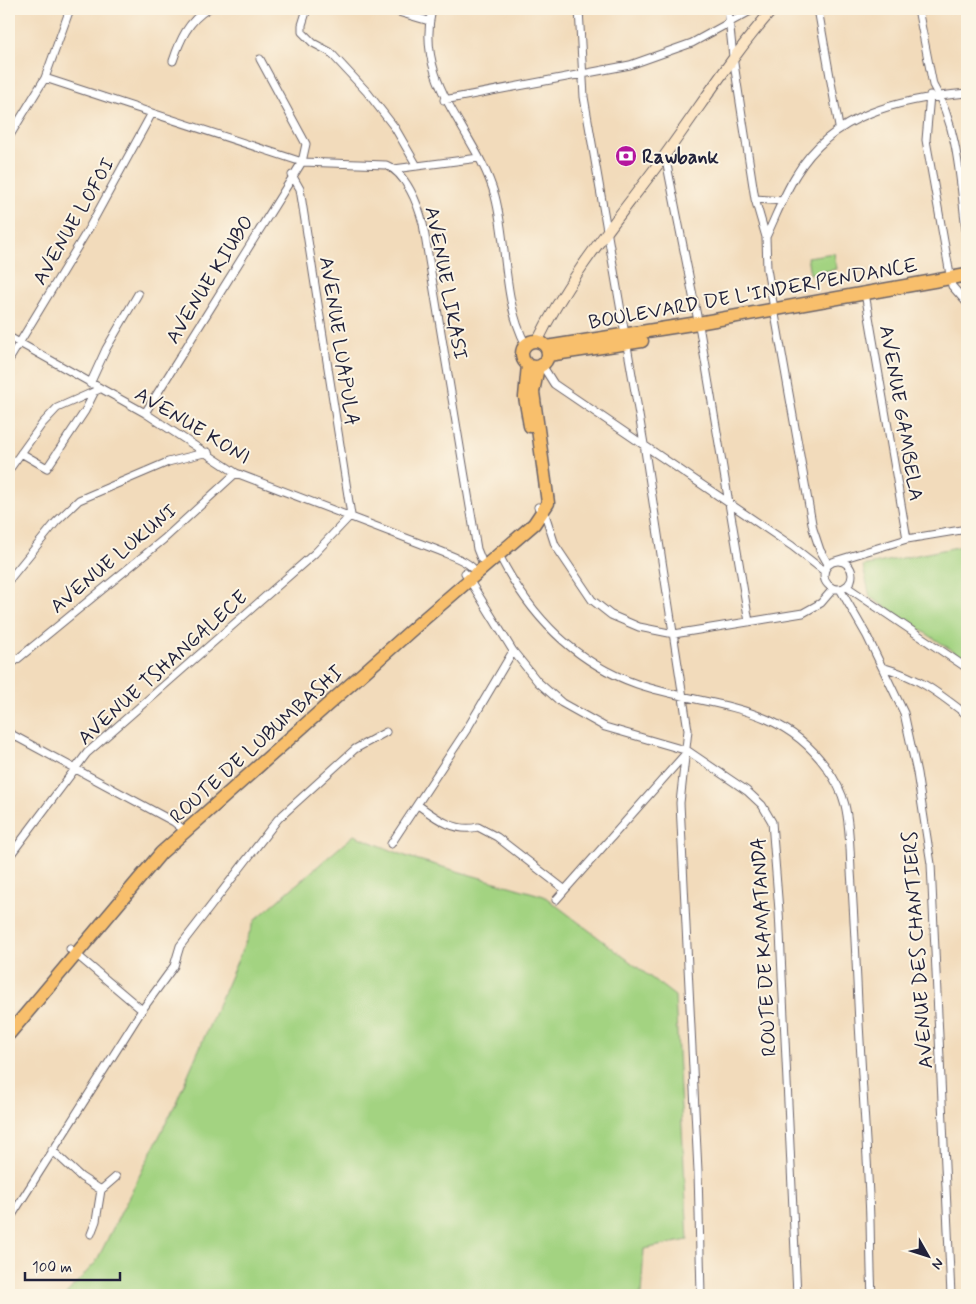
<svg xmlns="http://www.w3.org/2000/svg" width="976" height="1304" font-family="Mynerve,sans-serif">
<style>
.green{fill:#a3d381;stroke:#627a5e}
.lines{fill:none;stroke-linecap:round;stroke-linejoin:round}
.street-casing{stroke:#6b6368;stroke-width:9}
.secondary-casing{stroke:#6b6368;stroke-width:12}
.highway-casing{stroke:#6b6368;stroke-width:15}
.street{stroke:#fff;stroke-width:7}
.secondary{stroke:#fce5c4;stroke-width:10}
.highway{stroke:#f8bf6c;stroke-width:12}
.labels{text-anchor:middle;stroke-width:4;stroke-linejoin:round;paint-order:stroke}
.poi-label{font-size:20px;font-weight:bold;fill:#22223b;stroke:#fcf5e5;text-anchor:start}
.street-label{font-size:20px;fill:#22223b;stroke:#fcf5e5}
</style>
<rect width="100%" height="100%" fill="#fcf5e5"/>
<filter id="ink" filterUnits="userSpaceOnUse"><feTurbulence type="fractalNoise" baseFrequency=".02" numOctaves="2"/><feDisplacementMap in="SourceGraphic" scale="10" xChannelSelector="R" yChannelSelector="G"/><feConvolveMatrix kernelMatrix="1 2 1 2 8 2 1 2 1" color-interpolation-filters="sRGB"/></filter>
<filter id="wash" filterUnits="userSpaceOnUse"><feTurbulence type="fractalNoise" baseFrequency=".0096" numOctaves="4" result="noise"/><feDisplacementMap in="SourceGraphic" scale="20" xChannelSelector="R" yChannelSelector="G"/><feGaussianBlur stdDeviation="1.12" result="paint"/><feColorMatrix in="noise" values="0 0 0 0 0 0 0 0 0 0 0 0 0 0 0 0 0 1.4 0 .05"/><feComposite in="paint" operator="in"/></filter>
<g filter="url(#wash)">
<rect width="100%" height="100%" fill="#f2dbbb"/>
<path class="green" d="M834 253 837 269 810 274 807 257Z
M967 545V660L870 597 863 566Z
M354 835 408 857 544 896 675 996 688 1240 644 1249 641 1295H65L96 1262 174 1107 255 920Z"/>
</g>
<g filter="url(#ink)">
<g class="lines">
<g class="street-casing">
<path id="street" d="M307 9 302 25V32L313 43 330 52 367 92 395 128 417 166
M388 9 429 21
M432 9C414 85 477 131 495 196 508 245 502 300 526 345
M579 9 584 97 644 444 688 730 680 803 698 1171 701 1295
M728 9 733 57 755 199 766 237 767 269 813 529 820 550 828 564
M818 9 839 127
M918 9 933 85C960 130 960 187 967 237
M173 61C180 40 188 21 208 9
M45 78 302 162 386 165C406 173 418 204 423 224L477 549 481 559
M930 95 926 140 952 286 966 302
M444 100 630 65 692 43 754 9
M9 137 45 78 70 9
M665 155 700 331 749 622
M394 169 479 158
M755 199 783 201
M766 237C776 216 784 194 796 175 833 113 900 99 967 93
M865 293 907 539
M9 337 145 413 236 473 440 551C454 557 469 561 477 573
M9 360 89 228 152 113
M542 365 554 384 792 546 824 571
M90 384 106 349 138 294
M145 413 302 162 306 144 260 59
M21 453 47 468 85 411 95 391
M9 470 42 424 57 408 100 389
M538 507 544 511 555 545 592 600 611 615 639 627 674 634 803 613 821 603 833 589
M499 555C529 614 574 662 637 684 707 708 778 700 826 767 834 778 842 792 845 805 850 826 850 849 851 871 854 915 856 959 858 1003 861 1067 866 1132 869 1196 871 1229 870 1262 872 1295
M824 575a14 14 0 1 1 28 0a14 14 0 1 1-28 0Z
M835 561 907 539 967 529
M465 573 513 651 538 682 562 703 605 727 688 751 747 791 762 805 772 822 779 911 797 1295
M9 580 56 522 79 500 168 462 208 452
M847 587 967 668
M840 589 867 636 904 713 917 773 931 864 951 1295
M9 666 164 539 236 473
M882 667C920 678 937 692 967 715
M9 733 174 822 185 831
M418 805C436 818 455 833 478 827L497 837 564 889
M391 844 467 729 513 651
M9 857 87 753 315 553 351 515 300 189 292 175
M556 900 687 752
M142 1010 174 966 180 946 278 819 355 749 386 732
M52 1150 81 1177 101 1190 96 1221 91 1234
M101 1190 116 1177
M9 1220 142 1010 70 949"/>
</g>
<g class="secondary-casing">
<path id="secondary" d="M537 342C570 274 621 215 665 155 701 106 733 54 773 9"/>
</g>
<g class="highway-casing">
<path id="highway" d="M522 354a13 13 0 1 1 26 0a13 13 0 1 1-26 0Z
M546 347 698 323 967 275
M548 355 642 341
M528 365 525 397 530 426
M9 1034 161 853 424 619 534 524 548 503 533 392 538 367"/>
</g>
<use href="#street" class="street"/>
<use href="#secondary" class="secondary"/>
<use href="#highway" class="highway"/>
</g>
</g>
<defs>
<g id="bank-disc" transform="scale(1.125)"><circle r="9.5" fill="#b5179e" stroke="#fcf5e5"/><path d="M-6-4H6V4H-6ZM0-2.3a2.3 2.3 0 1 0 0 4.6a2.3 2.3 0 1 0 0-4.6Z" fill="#fff"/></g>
</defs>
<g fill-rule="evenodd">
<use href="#bank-disc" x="626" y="156"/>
</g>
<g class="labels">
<g class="poi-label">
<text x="642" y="163">Rawbank</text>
</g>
<g class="street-label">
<text transform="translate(73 221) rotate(-60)" y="7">AVENUE LOFOI</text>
<text transform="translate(209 279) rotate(-58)" y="7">AVENUE KIUBO</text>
<text transform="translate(447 283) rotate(79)" y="7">AVENUE LIKASI</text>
<text transform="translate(753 293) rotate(-10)" y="7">BOULEVARD DE L'INDERPENDANCE</text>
<text transform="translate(340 341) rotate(81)" y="7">AVENUE LUAPULA</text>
<text transform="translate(902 413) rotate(80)" y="7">AVENUE GAMBELA</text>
<text transform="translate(193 425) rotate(31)" y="7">AVENUE KONI</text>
<text transform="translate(113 558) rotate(-40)" y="7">AVENUE LUKUNI</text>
<text transform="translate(162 667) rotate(-42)" y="7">AVENUE TSHANGALECE</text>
<text transform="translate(256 744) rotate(-42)" y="7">ROUTE DE LUBUMBASHI</text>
<text transform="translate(763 947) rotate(-93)" y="7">ROUTE DE KAMATANDA</text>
<text transform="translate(917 950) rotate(-94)" y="7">AVENUE DES CHANTIERS</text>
</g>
</g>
<rect width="976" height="1304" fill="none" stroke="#fcf5e5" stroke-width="30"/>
<g transform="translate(928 1256) rotate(129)" stroke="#fcf5e5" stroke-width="4" paint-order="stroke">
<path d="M0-4L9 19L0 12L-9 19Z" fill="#22223b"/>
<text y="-8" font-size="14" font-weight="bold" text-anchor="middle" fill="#22223b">N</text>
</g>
<path d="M25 1272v8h95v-8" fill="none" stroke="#22223b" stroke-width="2.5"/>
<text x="32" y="1272" font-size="15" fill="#22223b" stroke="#fcf5e5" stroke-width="4" paint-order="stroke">100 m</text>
</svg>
